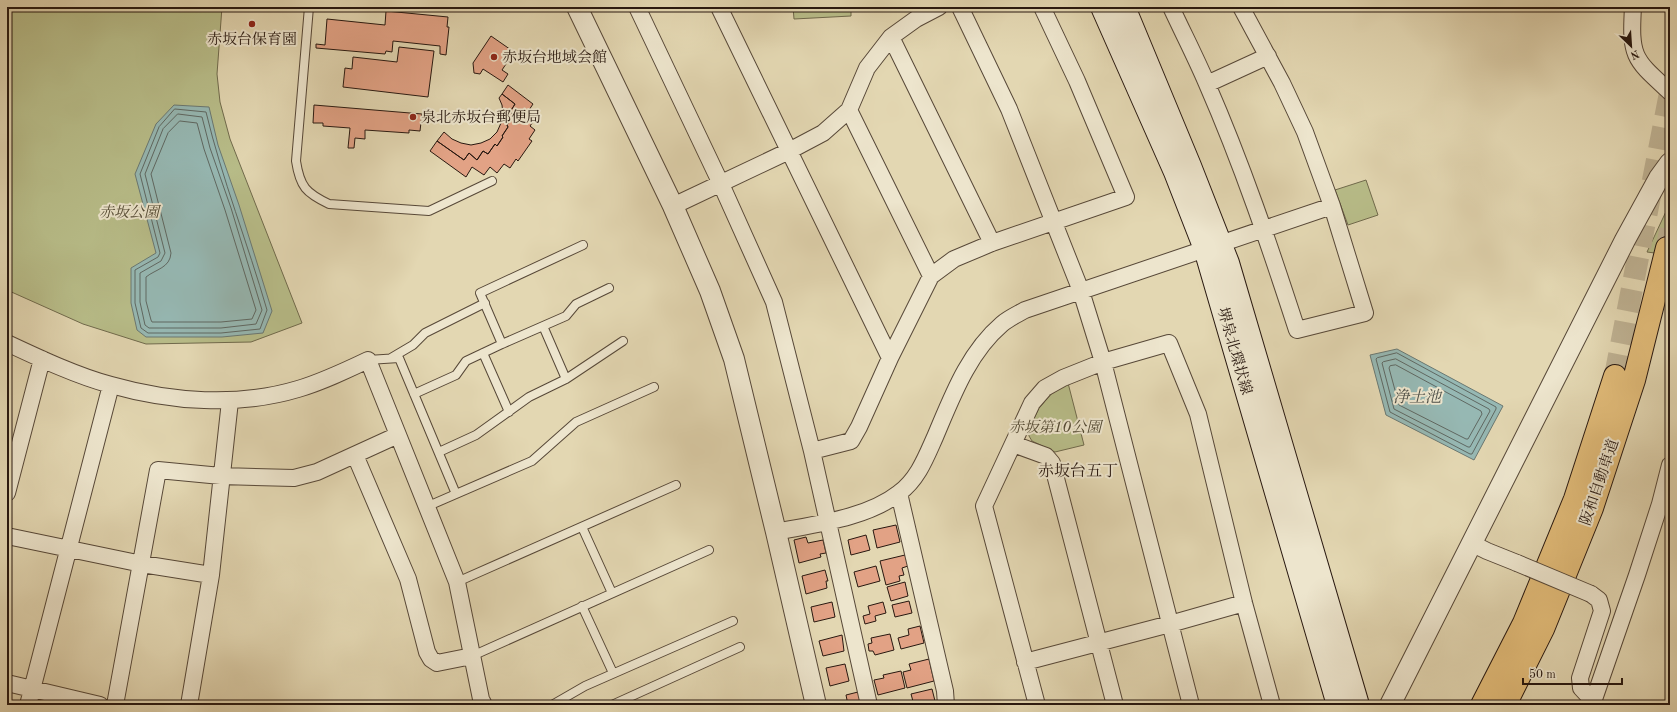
<svg xmlns="http://www.w3.org/2000/svg" width="1677" height="712" font-family="'Old Standard TT','Noto Serif JP',serif">
<style>
.green{fill:#b8bd89;stroke:#706a4c}
.water{fill:#96b8b3;stroke:#6a7872}
.lines{fill:none;stroke-linecap:round;stroke-linejoin:round}
.shore{stroke:#5f6862;stroke-width:1}
.building{fill:#e2a285;stroke:#281810}
.motorway-tunnel{stroke:#beb192;stroke-width:22;stroke-dasharray:22 11;stroke-linecap:butt}
.service-casing{stroke:#574838;stroke-width:10}
.minor-casing{stroke:#574838;stroke-width:18}
.tertiary-casing{stroke:#574838;stroke-width:22}
.secondary-casing{stroke:#281810;stroke-width:24}
.motorway-casing{stroke:#281810;stroke-width:24}
.service{stroke:#ede5cd;stroke-width:8}
.minor{stroke:#ede5cd;stroke-width:16}
.tertiary{stroke:#ede5cd;stroke-width:20}
.secondary{stroke:#ede5cd;stroke-width:22}
.motorway{stroke:#e2bc79;stroke-width:22}
.minor-bridge-casing{stroke:#574838;stroke-width:18;stroke-linecap:butt}
.minor-bridge{stroke:#ede5cd;stroke-width:16}
.poi-dot{fill:#8f2418;stroke:#ede5cd;stroke-width:1.5}
.labels{text-anchor:middle;stroke-width:4;stroke-linejoin:round;paint-order:stroke}
.poi-label{font-size:15px;fill:#281810;stroke:#ede5cd;text-anchor:start}
.park-label{font-size:15px;font-style:italic;fill:#534a34;stroke:#ede5cd}
.street-label{font-size:15px;fill:#281810;stroke:#ede5cd}
.water-label{font-size:16px;font-style:italic;fill:#4e5049;stroke:#ede5cd}
.neighbourhood-label{font-size:16px;fill:#281810;stroke:#ede5cd}
</style>
<rect width="100%" height="100%" fill="#e3d7b2"/>
<filter id="stains"><feTurbulence type="fractalNoise" baseFrequency=".005" numOctaves="4"/><feColorMatrix values="0 0 0 0 .2 0 0 0 0 .09 0 0 0 0 .02 0 0 0 .5 -.17"/></filter>
<radialGradient id="worn" r=".72"><stop offset=".6" stop-color="#630" stop-opacity="0"/><stop offset="1" stop-color="#630" stop-opacity=".3"/></radialGradient>
<path class="green" d="M7 7H222L217 74 220 102 230 139 302 323 251 342 146 344 83 324 7 290Z
M793 7H851V16L794 19Z
M1366 180 1378 215 1348 225 1335 190Z
M1670 203V255L1647 252Z
M1068 383 1084 445 1055 452 1032 441 1029 436 1028 431 1039 408 1050 395Z"/>
<path class="water" d="M174 105 209 107 218 145 239 205 272 311 263 333 222 337H146L137 330 131 303V268L156 253 135 174 156 124Z
M1397 349 1503 406 1474 460 1386 415 1370 355Z"/>
<g class="lines">
<path class="shore" d="M175 109 206 112C222 179 248 244 267 310L260 329 221 333H148L141 328 135 303V270L158 257 160 253 140 174 159 127Z
M178 114 202 117 210 148 231 208 262 310 256 324 221 328H149L145 325 140 302V273L161 261 165 253 145 174 163 129Z
M180 121 197 123 204 149 225 210 256 310 252 319 221 322H152L151 320 146 301V277C156 269 170 268 171 253L151 174 168 133Z
M1397 353 1496 407V409L1472 454H1470L1390 412 1376 359 1377 358Z
M1396 359 1489 409 1490 411 1470 447H1468L1394 409 1382 363 1383 362Z
M1396 365 1481 411 1482 414 1468 439H1466L1399 405 1389 368 1390 366Z"/>
</g>
<path class="building" d="M386 11 448 17 447 27H449L446 55 440 54V46L393 41 392 52 386 51 385 54 316 48V44L325 45 327 19 385 25Z
M491 36 514 52 502 70 508 74 503 82 483 69 480 74 474 73 473 63Z
M399 47 434 51 428 97 343 87 345 68 352 69 353 57 397 62Z
M508 85 533 104 527 113 535 119 530 126 535 130 529 139 532 141 518 161 516 159 510 168 504 164 497 173 490 167 484 175 472 167 466 177 430 151 437 141 464 160 469 153 477 160 483 151 488 154 495 144 497 146 503 137 502 136 508 127 507 125 514 115 510 112 515 104 502 94Z
M502 94 515 104 510 112 514 115 507 125 508 127 502 136 503 137 497 146 495 144 488 154 483 151 477 160 469 153 464 160 437 141 444 132 452 139 461 143 471 145 481 143 490 139 497 132 501 123 503 114 502 105 499 98Z
M314 105 422 114 420 131 409 130V133L365 130V139L355 138 354 148H348L350 128 323 126V123H313Z
M896 525 900 542 877 548 873 530Z
M866 535 870 550 851 555 848 540Z
M806 537 808 543 823 540 826 553 820 554 821 557 799 563 794 540Z
M905 555 908 566 902 568 904 575 899 576 900 581 886 585 880 561Z
M876 566 880 581 858 587 854 572Z
M825 570 828 581H826L827 588 806 594 802 576Z
M905 582 908 596 891 601 887 587Z
M909 601 912 613 895 617 892 605Z
M832 602 835 617 814 622 811 607Z
M883 602 886 613 875 616 876 621 865 624 863 616 870 614 868 606Z
M920 626 924 643 901 649 898 638 909 635 908 629Z
M890 634 894 650 875 655 873 651H869L868 644 872 643 871 638Z
M842 635 844 651 823 656 819 641Z
M929 659 934 681 907 688 903 672 911 670 909 664Z
M845 664 849 681 830 686 826 668Z
M901 671 905 688 878 695 874 680 884 678 883 675Z
M932 689 936 705H914L911 694Z
M858 692 861 705H848L846 695Z
M908 701 909 705H892Z"/>
<g class="lines">
<path class="motorway-tunnel" d="M1667 248 1670 229
M1615 376 1670 93"/>
<g class="service-casing">
<path id="service" d="M309 7 296 161C300 187 306 193 329 204L429 211 492 181
M583 245 480 293 502 344 566 316 576 304 609 288
M543 326 566 379
M483 353 509 412
M391 358 413 345 425 333 485 303
M368 360 399 358 456 494
M414 394 456 375 466 361 502 344
M439 452 476 435 529 397 566 379 623 341
M426 507 532 461 576 422 654 387
M582 527 612 593
M457 582 676 485
M582 606 613 673
M472 656 709 550
M552 705 585 686 733 621
M612 705 740 647"/>
</g>
<g class="minor-casing">
<path id="minor" d="M637 7 721 184 774 302 812 451 869 705
M719 7 890 358
M960 7 1009 109 1081 291 1103 362 1191 705
M1171 7C1183 33 1196 58 1207 84 1242 164 1270 247 1297 330L1365 313 1332 206 1305 132 1282 83 1241 7
M1633 7C1630 58 1634 59 1670 92
M891 37 992 243
M1207 84 1268 56
M849 110 931 276
M673 206 789 151 823 133 849 110 867 68 891 37 916 19 939 7
M7 343C39 358 77 376 111 385 171 402 238 407 298 389 322 382 345 371 368 360L457 582 481 699 484 705
M1013 444 1046 456 1052 463 1115 705
M812 451 851 441 859 427 890 358 931 276 954 259 992 243 1126 197 1077 81 1042 7
M355 455 408 579 427 652 431 659 437 663 472 656
M7 493 42 359
M899 493 945 691 946 705
M776 532C816 524 867 518 899 493 918 479 926 457 935 437 952 397 968 353 1002 324 1009 318 1018 314 1025 310L1332 206
M7 536 142 564 211 575
M1471 543 1487 551 1517 563
M1591 594 1599 600 1602 611 1580 678 1581 688 1593 701
M1025 662 1170 624 1244 603
M7 683 100 705
M28 705 111 385
M115 705 158 470 221 476 294 478 317 472 398 435
M189 705 211 575 230 401
M1037 705 984 506 1032 403 1045 388 1063 378 1103 362 1169 343 1198 414 1244 603 1272 705
M1592 705 1637 575 1660 504 1670 465"/>
</g>
<g class="tertiary-casing">
<path id="tertiary" d="M577 7 673 206 710 291 734 359 776 532 816 705
M1390 705 1625 240 1659 178 1670 163"/>
</g>
<g class="secondary-casing">
<path id="secondary" d="M1102 7 1175 172 1205 249 1338 705
M1124 7 1190 166 1228 263 1358 705"/>
</g>
<g class="motorway-casing">
<path id="motorway" d="M1482 705 1524 623 1575 499 1615 376
M1505 705 1543 629 1592 508 1634 380 1667 248"/>
</g>
<use href="#service" class="service"/>
<use href="#minor" class="minor"/>
<use href="#tertiary" class="tertiary"/>
<use href="#secondary" class="secondary"/>
<use href="#motorway" class="motorway"/>
<g class="minor-bridge-casing">
<path id="minor-bridge" d="M1517 563 1591 594"/>
</g>
<use href="#minor-bridge" class="minor-bridge"/>
</g>
<g class="poi-dot">
<circle cx="252" cy="24" r="4"/>
<circle cx="494" cy="57" r="4"/>
<circle cx="413" cy="117" r="4"/>
</g>
<g class="labels">
<g class="poi-label">
<text x="252" y="44" text-anchor="middle">赤坂台保育園</text>
<text x="502" y="62">赤坂台地域会館</text>
<text x="421" y="122">泉北赤坂台郵便局</text>
</g>
<g class="park-label">
<text x="129" y="217">赤坂公園</text>
<text x="1055" y="432">赤坂第10公園</text>
</g>
<g class="street-label">
<text transform="translate(1235 351) rotate(74)" y="5">堺泉北環状線</text>
<text transform="translate(1599 482) rotate(-71)" y="5">阪和自動車道</text>
</g>
<g class="water-label">
<text x="1417" y="402">浄土池</text>
</g>
<g class="neighbourhood-label">
<text x="1078" y="476">赤坂台五丁</text>
</g>
</g>
<rect width="1677" height="712" fill="none" stroke="#e3d7b2" stroke-width="24"/>
<rect x="8" y="8" width="1661" height="696" fill="none" stroke="#281810" stroke-width="2"/>
<rect x="12" y="12" width="1653" height="688" fill="none" stroke="#281810"/>
<g transform="translate(1631 46) rotate(155)" stroke="#ede5cd" stroke-width="3" paint-order="stroke">
<path d="M0-3L7 15L0 10L-7 15Z" fill="#281810"/>
<text y="-6" font-size="11" font-weight="bold" text-anchor="middle" fill="#281810">N</text>
</g>
<path d="M1523 678v6h99v-6" fill="none" stroke="#281810" stroke-width="2"/>
<text x="1529" y="678" font-size="12" fill="#281810" stroke="#ede5cd" stroke-width="3" paint-order="stroke">50 m</text>
<rect width="100%" height="100%" filter="url(#stains)"/>
<rect width="100%" height="100%" fill="url(#worn)"/>
</svg>
